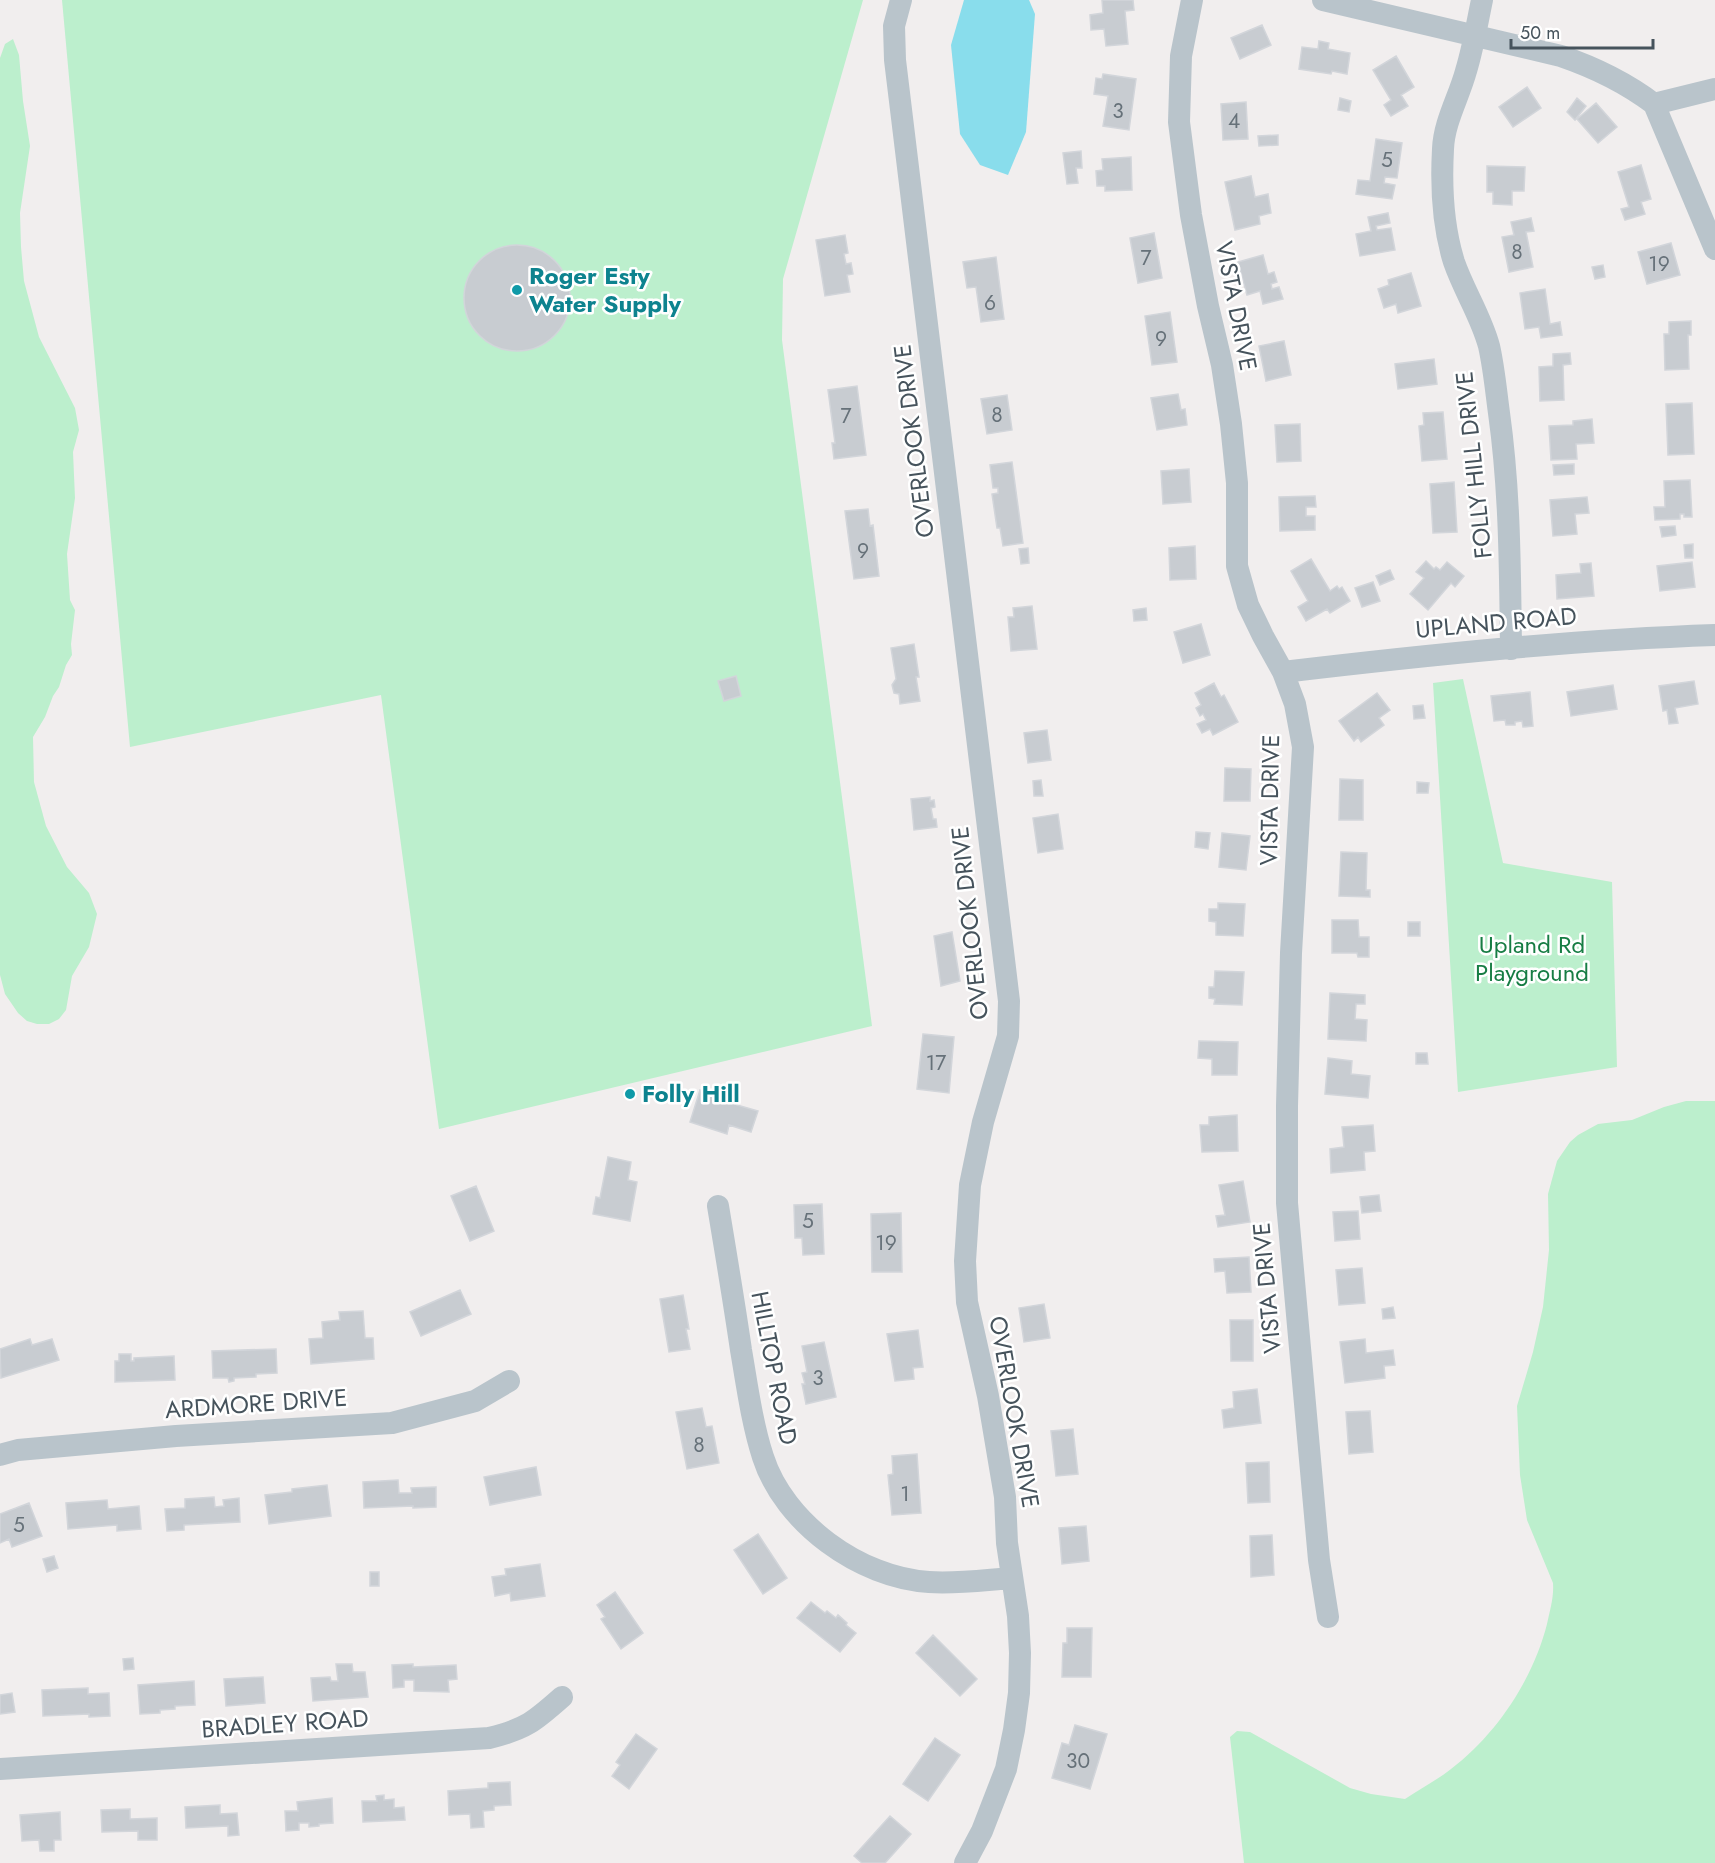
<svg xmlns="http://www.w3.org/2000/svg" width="1715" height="1863" font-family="Jost,sans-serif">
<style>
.green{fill:#bcefcd}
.water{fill:#89ddec}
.building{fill:#c8ccd1;stroke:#d2d5da;stroke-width:1.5}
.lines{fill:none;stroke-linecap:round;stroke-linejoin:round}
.street{stroke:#b9c4cb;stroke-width:22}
.culture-dot{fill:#0f9aa8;stroke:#fff;stroke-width:2}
.labels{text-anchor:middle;stroke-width:5;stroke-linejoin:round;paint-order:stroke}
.number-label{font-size:21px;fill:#667179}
.culture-label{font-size:24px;font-weight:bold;fill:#0d838f;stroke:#fff;text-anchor:start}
.street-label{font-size:24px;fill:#46535c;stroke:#fff}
.park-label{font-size:24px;fill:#177d44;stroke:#fff}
</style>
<rect width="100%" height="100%" fill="#f1eeee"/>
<path class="green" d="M62 0H863L783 279 782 340 872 1026 439 1129 381 695 130 747Z
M13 39 19 55 23 101 30 146 20 213 21 247 24 281 39 337 75 408 79 430 73 452 75 498 67 554 70 600 75 610 71 644 72 655 66 665 59 687 53 696 45 717 33 737 34 782 46 826 67 867 89 893 97 914 89 947 72 976 66 1010 59 1019 49 1024H37L27 1021 18 1013 5 994 0 975V58L5 44Z
M1463 679 1503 863 1612 882 1617 1067 1458 1092 1433 683Z
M1686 1101H1715V1863H1244L1230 1737 1237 1731 1250 1732 1350 1788 1371 1794 1405 1799C1420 1789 1437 1780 1451 1769 1497 1734 1533 1679 1547 1624 1550 1610 1554 1597 1553 1583L1527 1520 1520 1475 1517 1406 1533 1352 1543 1307 1549 1250 1548 1194 1557 1161 1570 1142 1578 1135 1598 1124 1632 1120 1664 1107Z"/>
<path class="water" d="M964 0H1029L1035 14 1026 132 1008 175 980 165 960 134 951 45Z"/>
<path class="building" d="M1102 0H1133L1134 10 1125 11 1128 44 1106 46 1104 29 1091 30 1090 15 1103 13Z
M1262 25 1271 45 1240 59 1231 38Z
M1319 41 1329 43 1328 49 1350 53 1347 74 1332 71 1331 74 1299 69 1302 47 1318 49Z
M1396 56 1414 87 1401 95 1408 106 1391 116 1384 105 1391 100 1373 70Z
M1103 74 1136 79 1129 130 1103 126 1108 96 1094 94 1096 78 1102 79Z
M1527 87 1541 108 1513 127 1499 107Z
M1340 98 1351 101 1349 112 1338 110Z
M1577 98 1586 106 1575 120 1567 112Z
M1246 102 1248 139 1223 140 1221 104Z
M1596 103 1617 127 1598 143 1577 119Z
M1278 135V145L1259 146 1258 136Z
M1376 139 1402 143 1397 178 1385 177 1384 183 1395 185 1392 199 1356 194 1358 180 1370 181Z
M1081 151 1082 168H1076L1078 183 1067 184 1063 153Z
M1131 157 1132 190 1105 191V186H1097L1096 171 1103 170 1102 159Z
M1641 165 1651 199 1641 202 1645 214 1625 220 1621 209 1629 207 1618 172Z
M1487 166 1525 167 1524 191H1512V205L1493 204V192H1487Z
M1251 176 1255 197 1268 194 1271 213 1259 216 1260 224 1235 230 1225 182Z
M1388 213 1390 223 1376 226 1377 230 1391 228 1395 250 1360 256 1356 234 1371 231 1368 217Z
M1531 218 1534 231 1526 232 1533 267 1509 272 1502 237 1514 235 1511 222Z
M1154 233 1162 278 1138 283 1130 238Z
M845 235 848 253 844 254 846 264 851 263 853 274 847 275 850 292 825 296 816 240Z
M1671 243 1680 275 1647 284 1638 252Z
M464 298a53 53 0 1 1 106 0a53 53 0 1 1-106 0Z
M1263 255 1268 274 1274 272 1277 282 1271 284 1272 289 1279 287 1283 299 1263 304 1260 291 1247 295 1238 262Z
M996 257 1004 319 981 322 976 287 967 288 963 262Z
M1603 265 1605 277 1595 279 1592 267Z
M1411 273 1421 306 1398 313 1396 304 1384 308 1378 289 1389 285 1388 280Z
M1545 289 1550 324 1560 322 1562 335 1541 338 1539 327 1525 329 1520 293Z
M1170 312 1177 362 1152 365 1145 316Z
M1691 321V335H1688L1689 369 1665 370 1664 334H1669V322Z
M1284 341 1291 375 1266 381 1259 346Z
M1570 353 1571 364 1563 365 1564 400 1540 401 1539 367 1553 366V354Z
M1434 359 1437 384 1398 389 1395 364Z
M857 386 866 455 834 459 832 443H835L828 390Z
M1178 394 1181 410 1185 409 1187 425 1157 430 1151 398Z
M1007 395 1012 430 987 434 981 399Z
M1692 403 1694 454 1668 455 1666 404Z
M1443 412 1447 459 1422 461 1419 426 1424 425 1423 413Z
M1592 419 1594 443 1576 444 1577 459 1551 460 1549 426 1573 425V421Z
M1300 424 1301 461 1277 462 1275 425Z
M1012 462 1023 543 1003 546 1000 528H997L992 494 998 493V488H993L990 465Z
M1574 464V474L1554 475 1553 465Z
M1189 469 1191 502 1163 504 1161 471Z
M1690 480 1692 517H1684V514H1680V519L1655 520 1654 507H1665L1664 481Z
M1454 482 1457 532 1433 533 1430 484Z
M1315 496 1316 507H1306V516H1315V530L1280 531 1279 497Z
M1587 497 1589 513 1575 514 1577 534 1553 536 1550 500Z
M868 509 870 526 873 525 879 576 854 579 845 511Z
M1675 526 1676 535 1662 537 1660 527Z
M1693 544V558H1685L1684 545Z
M1195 546 1196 579 1170 580 1169 548Z
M1028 548 1029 563 1021 564 1019 549Z
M1311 559 1330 591 1337 586 1339 589 1342 587 1350 601 1330 613 1327 609 1306 621 1298 607 1308 601 1291 571Z
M1426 561 1434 569 1436 567 1440 570 1447 562 1464 576 1455 587 1451 583 1428 610 1410 594 1424 578 1416 572Z
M1692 562 1695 587 1660 591 1657 566Z
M1591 563 1594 596 1557 599 1556 575 1581 573 1580 564Z
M1390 570 1394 579 1380 585 1376 576Z
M1373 582 1380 601 1362 607 1355 588Z
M1032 606 1037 649 1011 651 1008 617H1014L1013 608Z
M1146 608 1147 620 1134 621 1133 610Z
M1201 624 1210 655 1183 663 1174 632Z
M914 644 919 677H916L920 701 900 704 899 694 894 693 892 685 896 679 891 648Z
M736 676 741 696 724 701 718 681Z
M1694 681 1698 704 1675 708 1678 723 1669 724 1667 710 1663 711 1659 686Z
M1214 683 1221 697 1224 695 1238 722 1213 735 1210 729 1202 733 1197 724 1206 720 1203 714 1200 716 1196 708 1201 705 1195 693Z
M1613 685 1617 709 1571 716 1567 692Z
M1530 692 1533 726 1523 727 1522 721 1515 722V725H1506L1505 720 1494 721 1491 696Z
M1377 693 1390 710 1379 718 1384 725 1361 742 1358 737 1354 741 1339 721Z
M1423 705 1425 718 1414 719 1413 706Z
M1047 730 1051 760 1028 763 1024 733Z
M1225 768 1251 769 1250 801H1224Z
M1340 779 1363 780V820H1339Z
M1041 780 1043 796H1034L1033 781Z
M1417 782 1429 783 1428 793H1417Z
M930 797V801L934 800 935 807 931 808 933 819H936L937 827 914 830 911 799Z
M1058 814 1063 849 1038 853 1033 818Z
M1196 832 1210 833 1208 849 1195 847Z
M1222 833 1250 836 1246 870 1219 867Z
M1341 852 1367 853 1366 890H1370V897L1339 896Z
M1218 903 1245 904 1243 936 1216 935V922L1209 921V909H1218Z
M1332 920H1358L1359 937H1369V957H1358L1357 953H1332Z
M1408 922H1420V936H1408Z
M952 932 960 981 941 986 934 936Z
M1215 971 1244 972 1242 1005 1214 1004 1215 999 1209 998V987H1214Z
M1330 993 1365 995V1004H1356L1355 1019 1367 1020 1366 1041 1328 1039Z
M923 1034 954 1037 949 1093 917 1089Z
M1199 1041 1238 1042 1237 1075H1212V1059L1198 1058Z
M1416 1053H1427L1428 1064H1416Z
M1328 1058 1352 1061 1351 1074 1370 1076 1368 1098 1325 1094Z
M700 1090 738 1102 737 1105 758 1111 751 1132 729 1125 727 1134 690 1122Z
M1237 1115 1238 1151 1202 1152 1200 1125H1209V1117Z
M1373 1125 1375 1151 1364 1152 1365 1170 1331 1173 1330 1149 1344 1147 1342 1127Z
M608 1157 631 1162 628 1180 637 1182 630 1221 593 1214 596 1197 600 1198Z
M1243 1181 1250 1222 1218 1227 1216 1216 1225 1215 1219 1185Z
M476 1186 494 1231 470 1241 451 1196Z
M1379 1195 1381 1211 1362 1213 1360 1197Z
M822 1204 824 1254 803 1255 802 1238H795L794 1205Z
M1358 1211 1360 1239 1335 1241 1333 1212Z
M901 1213 902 1272H872L871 1214Z
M1249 1257 1251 1292 1227 1293 1225 1271 1215 1272 1214 1259Z
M1362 1268 1365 1303 1339 1305 1336 1270Z
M460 1290 471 1314 421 1336 410 1312Z
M683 1295 689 1329H686L690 1349 669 1352 660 1299Z
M1044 1304 1050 1338 1024 1342 1019 1308Z
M1393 1307 1395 1318 1383 1319 1382 1309Z
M363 1311 365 1338H373L374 1359 311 1364 309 1339 323 1338 322 1322 340 1320 339 1312Z
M1230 1320H1253V1361H1231Z
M918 1330 923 1367 913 1368 914 1379 895 1381 887 1334Z
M30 1339 32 1345 52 1339 59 1360 1 1378 0 1349Z
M1365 1339 1366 1353 1393 1350 1395 1365 1384 1366 1385 1378 1345 1383 1340 1342Z
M824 1342 836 1397 806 1404 802 1384H805L802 1373 807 1372 802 1346Z
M276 1349 277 1373 256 1374V1377L234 1378V1381L229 1382 228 1378H213L212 1351Z
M119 1354H131V1361H134V1358L174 1356 175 1380 115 1382V1361H119Z
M1257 1389 1261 1423 1224 1428 1222 1410 1234 1408 1233 1392Z
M702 1408 706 1427 712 1426 719 1463 687 1469 676 1412Z
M1370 1411 1373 1452 1349 1454 1346 1412Z
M1073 1429 1078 1474 1056 1476 1051 1431Z
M917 1454 921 1513 892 1515 888 1475 893 1474 892 1456Z
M1269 1462 1270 1502 1248 1503 1246 1463Z
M536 1467 541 1495 490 1505 484 1477Z
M398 1480 399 1493H412L411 1488 436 1487V1507L413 1508V1506L364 1508 363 1482Z
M327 1485 331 1516 269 1524 265 1495 292 1492V1489Z
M214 1497 215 1507 224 1506 223 1500 239 1498 240 1522 184 1525V1530L167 1531 165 1509 185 1508V1499Z
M107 1500 108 1509 139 1506 141 1529 117 1531V1525L68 1529 66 1503Z
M29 1503 42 1536 12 1547 9 1539 0 1543V1514Z
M1086 1526 1089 1561 1062 1564 1059 1528Z
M758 1534 787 1578 763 1594 734 1550Z
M1272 1535 1274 1575 1251 1577 1250 1536Z
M54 1556 58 1568 47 1572 43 1559Z
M540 1564 545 1596 511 1601 510 1593 495 1596 492 1577 506 1575 505 1569Z
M370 1572H379V1586H370Z
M615 1592 643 1633 621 1649 601 1619 605 1617 597 1605Z
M811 1602 825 1613 827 1611 836 1618 838 1615 847 1623 846 1625 856 1633 840 1652 797 1618Z
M1067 1628H1092L1091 1677H1062L1063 1643H1067Z
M933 1635 977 1679 960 1696 916 1653Z
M133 1658 134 1669 124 1670 123 1659Z
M336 1664H352L353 1672H365L368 1697 313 1701 311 1678 330 1677 331 1681H338Z
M413 1664V1667L456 1665 457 1679 448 1680 449 1692 414 1691V1680H404V1687L393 1688 392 1665Z
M263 1677 265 1703 226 1706 224 1679Z
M194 1681 195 1705 175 1706V1709L160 1710V1713L140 1714 138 1685Z
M88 1688V1694L109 1693 110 1716 89 1717V1714L43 1716 42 1690Z
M12 1693 15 1712 0 1714V1695Z
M1075 1725 1107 1734 1090 1789 1052 1778 1062 1743 1069 1745Z
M636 1734 657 1749 629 1789 612 1776 620 1765 616 1762Z
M935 1738 960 1755 928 1801 903 1784Z
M510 1782 511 1805 494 1806V1810L483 1811 484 1827 471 1828 470 1814 449 1815 448 1791 488 1788V1783Z
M384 1795V1800L394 1799V1808L404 1807 405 1820 363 1822 362 1801H377L376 1796Z
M332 1798 333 1823 319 1824V1826L309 1827V1823H299V1830L286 1831 285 1811H298L297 1802Z
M220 1805V1814L237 1813 239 1835 228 1836V1826L186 1828 185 1807Z
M130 1809V1819L157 1818V1840H138V1831L102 1832 101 1810Z
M60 1812 61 1840H54V1851H40L39 1840 22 1841 20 1815Z
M890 1816 911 1834 885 1863H862L854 1856Z"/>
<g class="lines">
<path class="street" d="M901 0 894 26 895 60 1009 1001 1008 1036 983 1122 970 1185 965 1261 967 1302 988 1396 1005 1497 1007 1543 1018 1616 1020 1653 1019 1693 1014 1730 1006 1769 982 1831 965 1863
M1192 0 1181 56 1179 122 1191 215 1208 306 1222 365 1231 424 1237 483V566L1248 605 1263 636 1283 672 1295 704 1303 747 1291 953 1287 1106V1203L1319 1560 1328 1617
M1323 0 1561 56C1596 68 1625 82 1654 104L1715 89
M1482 0C1477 24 1473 48 1466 71 1459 97 1444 122 1443 149 1441 185 1443 227 1454 262 1464 291 1481 316 1489 346 1494 368 1496 391 1499 413 1510 492 1510 570 1511 649
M1654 104 1715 249
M1283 672C1427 655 1571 640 1715 635
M718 1206C726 1254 734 1302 741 1350 747 1385 752 1423 763 1457 784 1523 860 1578 929 1582 956 1584 984 1580 1011 1578
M0 1455 18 1450 176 1436 392 1423 475 1401 509 1381
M0 1769 489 1738C526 1729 535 1721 562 1697"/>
</g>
<g class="culture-dot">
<circle cx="517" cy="290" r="6"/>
<circle cx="630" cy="1094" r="6"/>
</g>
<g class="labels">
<g class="number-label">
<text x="1118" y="118">3</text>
<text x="1234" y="128">4</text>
<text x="1387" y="167">5</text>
<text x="1517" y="259">8</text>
<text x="1146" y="265">7</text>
<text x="1659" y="271">19</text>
<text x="990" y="310">6</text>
<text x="1161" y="346">9</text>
<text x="997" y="422">8</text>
<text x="846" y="423">7</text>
<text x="863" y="558">9</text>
<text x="936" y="1070">17</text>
<text x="808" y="1228">5</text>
<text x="886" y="1250">19</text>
<text x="818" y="1385">3</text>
<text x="699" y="1452">8</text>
<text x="905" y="1501">1</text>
<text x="19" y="1532">5</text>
<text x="1078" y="1768">30</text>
</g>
<g class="culture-label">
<text x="529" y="284">Roger Esty<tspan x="529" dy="28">Water Supply</tspan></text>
<text x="642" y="1102">Folly Hill</text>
</g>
<g class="street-label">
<text transform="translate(1236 306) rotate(79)" y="8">VISTA DRIVE</text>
<text transform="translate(914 441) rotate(-97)" y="8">OVERLOOK DRIVE</text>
<text transform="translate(1474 465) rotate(-96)" y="8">FOLLY HILL DRIVE</text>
<text transform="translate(1496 623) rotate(-5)" y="8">UPLAND ROAD</text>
<text transform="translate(1270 800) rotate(-89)" y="8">VISTA DRIVE</text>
<text transform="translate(970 923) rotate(-96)" y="8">OVERLOOK DRIVE</text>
<text transform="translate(1267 1288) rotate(-95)" y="8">VISTA DRIVE</text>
<text transform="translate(774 1368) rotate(79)" y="8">HILLTOP ROAD</text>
<text transform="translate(256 1404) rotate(-4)" y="8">ARDMORE DRIVE</text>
<text transform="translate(1014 1412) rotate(80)" y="8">OVERLOOK DRIVE</text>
<text transform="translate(285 1724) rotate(-4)" y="8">BRADLEY ROAD</text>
</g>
<g class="park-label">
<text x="1532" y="953">Upland Rd<tspan x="1532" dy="28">Playground</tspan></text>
</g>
</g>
<path d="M1511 39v9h142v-9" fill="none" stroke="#46535c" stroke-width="3"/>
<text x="1520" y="39" font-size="18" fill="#46535c" stroke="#ffffff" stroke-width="4.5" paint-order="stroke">50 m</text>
</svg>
